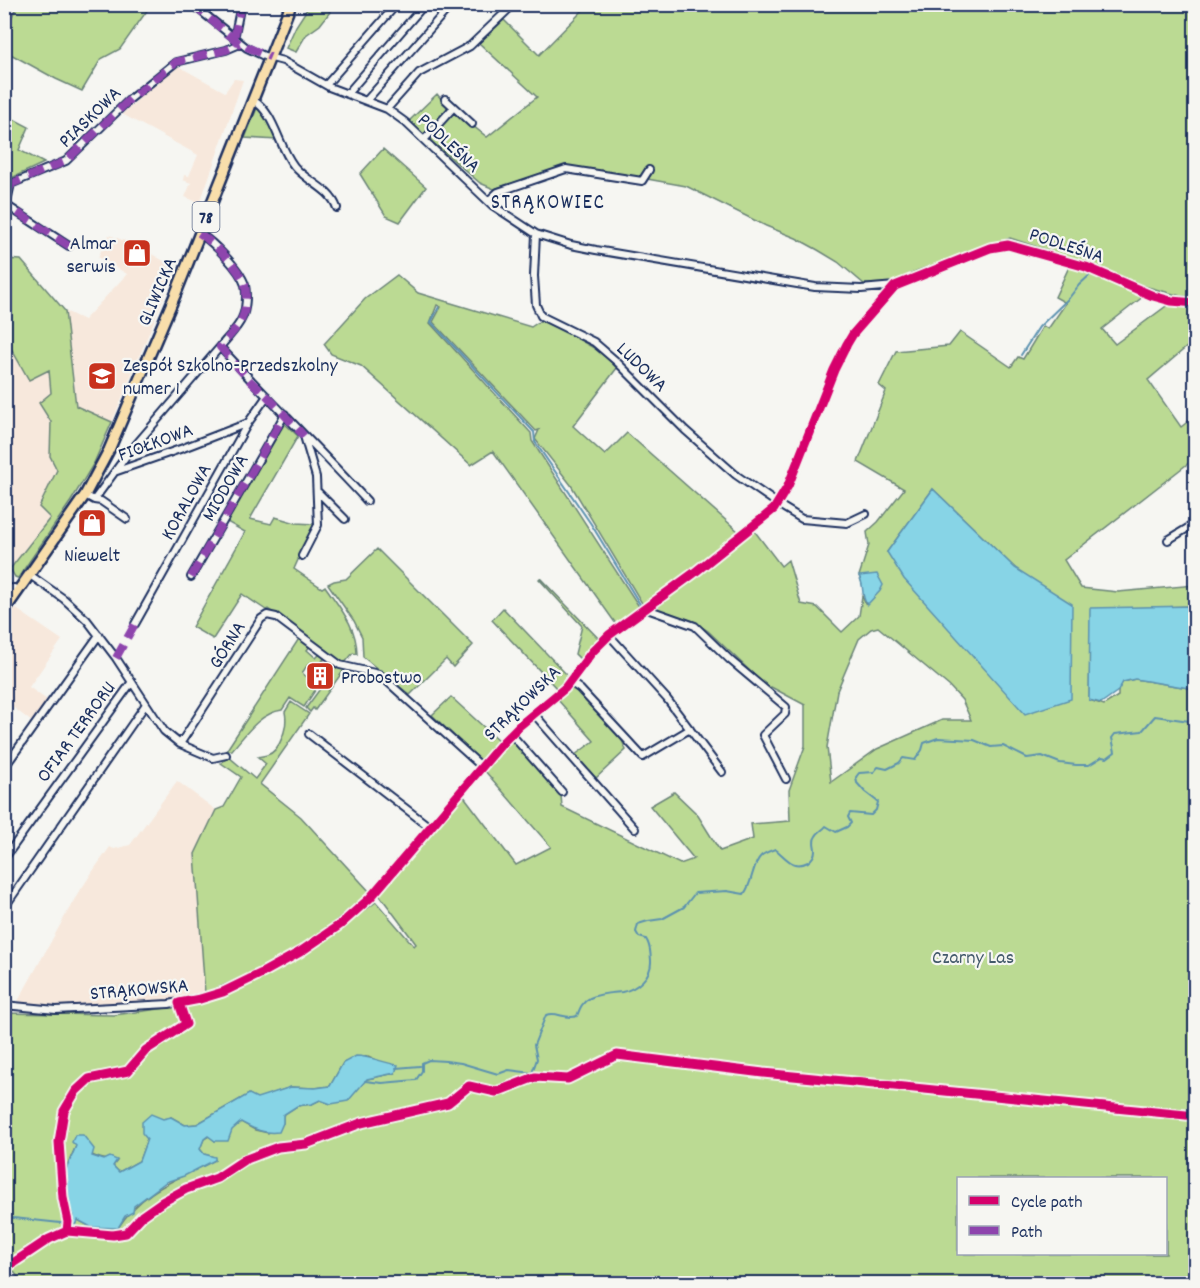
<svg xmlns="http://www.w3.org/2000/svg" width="1200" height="1288" font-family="Dekko,sans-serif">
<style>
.built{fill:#f7e8dc}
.green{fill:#bbda93;stroke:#6b8478;stroke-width:1.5;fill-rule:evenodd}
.water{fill:#87d4e6;stroke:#5c92b0;stroke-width:1.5}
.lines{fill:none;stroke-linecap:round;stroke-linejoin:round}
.stream{stroke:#5c92b0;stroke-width:2}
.street-casing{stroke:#1b2f5e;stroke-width:10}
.primary-casing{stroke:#1b2f5e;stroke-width:14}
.street{stroke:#f6f6f2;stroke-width:6}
.primary{stroke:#f8deab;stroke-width:9}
.quiet{stroke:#8e44ad;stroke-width:8;stroke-dasharray:15 8;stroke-linecap:butt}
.cycleway-casing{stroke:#f6f6f2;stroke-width:13}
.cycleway{stroke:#d6006c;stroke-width:9}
.labels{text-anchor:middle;stroke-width:4.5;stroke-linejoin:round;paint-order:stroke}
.shield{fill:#f6f6f2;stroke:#5d6b8a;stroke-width:1.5}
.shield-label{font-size:18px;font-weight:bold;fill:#1b2f5e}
.street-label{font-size:20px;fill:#1b2f5e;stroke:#f6f6f2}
.poi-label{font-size:20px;fill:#1b2f5e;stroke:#f6f6f2;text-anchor:start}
.park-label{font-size:20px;fill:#435a6b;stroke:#f6f6f2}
.neighbourhood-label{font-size:21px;letter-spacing:1.5px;fill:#1b2f5e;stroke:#f6f6f2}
</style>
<rect width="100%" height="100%" fill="#f6f6f2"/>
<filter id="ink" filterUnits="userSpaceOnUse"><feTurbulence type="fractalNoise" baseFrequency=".0167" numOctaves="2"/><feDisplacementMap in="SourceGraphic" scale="12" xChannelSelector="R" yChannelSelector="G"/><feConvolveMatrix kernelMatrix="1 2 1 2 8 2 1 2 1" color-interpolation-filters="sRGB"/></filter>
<g filter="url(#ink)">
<path class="built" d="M178 66 225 92 234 79 243 80 200 203 185 197 191 183 183 180 184 175 189 176 198 155 122 114 153 86 157 85 162 78Z
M109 235 136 245 176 268 112 422 76 406 65 311 84 320 127 274 98 257Z
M12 350 49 369 51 393 39 404 51 422 50 456 57 470 39 507 50 518 25 549 13 568 5 572 4 353Z
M15 608 62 640 29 687 47 700 32 722 14 708 5 720V624Z
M177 781 216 810 195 854 205 994 162 1002 56 1007 17 1003 74 900 95 868 110 847 114 849 130 845Z"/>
<path class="green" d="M668 4 1195 5V297L1181 296 1144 286 1087 263 1010 238 916 271 892 283 864 284 838 262 818 250 796 238 766 226 686 186 586 168 564 166 494 189 480 183 429 139 454 111 487 137 537 97 479 43 504 20 539 55 588 5H652L667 8Z
M17 5V4L151 5 120 49 101 59 82 91 56 79 5 51V32Z
M309 6H326L330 12 320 25 306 35 296 52 286 48 296 26Z
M437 94 447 106 446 113 426 137 409 121Z
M257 108 266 114 277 140 245 138Z
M4 114 29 127 19 150 44 163 5 181Z
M383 149 426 187 400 222 386 216 360 174Z
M4 259 21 260 65 311 76 406 112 422 94 463 71 501 18 578 15 577 10 569 50 518 39 507 57 470 50 456 51 422 39 403 51 393 49 370 29 380 12 350 5 353Z
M1069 267 1101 277 1144 296 1102 329 1115 344 1169 304 1195 306V340L1148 380 1181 427 1195 416V458L1064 560 1081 588 1118 592 1195 585V606L1091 609 1089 700 1104 705 1118 696V688L1123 682 1135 679 1195 689V1283H22L5 1259 4 1013 114 1015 174 1007 235 991 313 949 376 902 414 946 416 944 378 893 393 878 463 795 516 865 551 847 484 770 510 739H513L561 795 562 807 680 864 694 859 650 806 674 792 697 814 720 851 753 839 751 824 790 821 789 790 805 746V705L771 687 769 689 708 631 693 621 659 610 657 607 753 529 781 566 788 560 801 604 817 607 842 632 859 616 862 596 866 605C864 594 864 584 859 576L869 545 867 532 878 522 904 489 858 462 886 391 879 385 896 351 949 346 960 332 1011 367 1018 357 1023 359 1043 326 1048 329 1066 303 1055 297ZM933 489 1015 568 887 552ZM878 627 949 686 962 700 971 720H942L877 749 831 782 827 747 837 691 859 639 871 629ZM368 1056 385 1064 395 1073 367 1079 331 1104 320 1100 312 1104 297 1106 283 1115V1123L268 1133 255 1130 241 1122 215 1141 209 1136 204 1139 200 1149 204 1154 214 1157 215 1160C176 1180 142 1190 118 1228L91 1227 78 1220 70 1222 73 1216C62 1182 60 1179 76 1146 90 1155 100 1160 117 1161L113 1166 119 1172 139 1161 147 1139 171 1117 185 1125 197 1124 249 1094 257 1099 291 1087 315 1088 330 1086 343 1063ZM958 1178H1166V1254H958Z
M397 275 418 293 531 327 543 319 601 352 617 368 573 426 605 455 627 433 739 532 643 605 571 485 535 439 539 430 536 431 433 322 441 307 437 305 430 323 531 433 532 441 640 608 616 624 493 451 471 465 361 366 331 354 324 344 365 299Z
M284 423 298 436 250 519 271 524 275 517 296 523 314 524 294 569 322 588 325 586C340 608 357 627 357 654L353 653 344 664 268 609 266 610 242 594 213 639 192 627 245 532 227 522Z
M377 549 473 645 453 667 446 659 410 695 363 657 362 637 354 621 328 584 334 581 346 579Z
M540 578 598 638 599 642 573 672 580 659 575 654 582 626 539 579Z
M503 608 569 677 559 691 492 620Z
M300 637 311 645 307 650 316 658 321 653 326 656 317 668 309 663 302 673 318 686 304 707 290 698 282 710C260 713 246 734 232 750L226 751Z
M324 661 330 666 333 662 344 670 315 710 313 708 310 712 306 708 331 674 320 666Z
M574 688 578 691 621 738 626 750 596 778 575 755 594 741 558 700 569 689Z
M451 697 498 740 485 759H479L432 715Z
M291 702 309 714 260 784 301 817 370 892C350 908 330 927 309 942 278 964 242 982 205 994L195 854 216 810 224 807 241 777 221 763 229 757 255 779 266 764 258 757C261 756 264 756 267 755 281 751 288 725 285 712Z"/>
<path class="water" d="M933 489 1015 568 1072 604 1071 699 1025 714 904 579 887 552Z
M877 574 883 585 880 591 867 605C860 593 865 586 859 576Z
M1195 606V689L1135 679 1123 682 1118 691 1101 703 1089 700 1090 608Z
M356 1056C371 1056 383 1063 398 1065L395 1073 367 1079 348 1101 331 1104 320 1100 312 1104 297 1106 283 1115V1123L279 1132C263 1134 254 1129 241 1122L232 1130 228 1141H215L208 1136 204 1139 200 1149 204 1154 215 1157V1160L184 1176 166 1182 134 1206 133 1212 125 1216 118 1228 91 1227 78 1220 73 1228 70 1227 73 1216 63 1185 66 1170 76 1146 72 1142 75 1135H83L94 1149 92 1156 104 1160 110 1157 117 1160 113 1166 119 1172 139 1161 147 1139 142 1133V1122L151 1114 163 1119 171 1117 185 1125 197 1124 249 1094 257 1098 291 1087 315 1088 330 1086 343 1063Z"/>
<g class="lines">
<path class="stream" d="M439 307 431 322 534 432 535 442 591 524 641 606
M1021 355 1039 327 1069 298 1079 285 1092 273
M396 1068 420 1066
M365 1081 382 1083 416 1080 422 1071V1063L429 1060 446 1061 461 1063 498 1074 509 1070 532 1073 537 1059 534 1045 546 1015C557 1011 565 1020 577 1016 580 1008 582 1002 590 998 600 993 612 993 622 992 637 989 652 976 651 960 650 951 651 947 646 939L639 937 636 932 638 924 648 921 662 919 684 907 695 893 727 891 744 894C753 883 752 864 761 856 764 853 770 851 775 849 786 857 792 870 808 862 812 859 815 855 815 850 815 845 812 841 816 836 818 832 823 830 826 826L836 832 847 827 851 823 848 817 850 813 871 815 876 810 878 802 865 792 857 783 856 777 859 773 874 772 878 767 887 769 899 763 903 758 915 760 922 750 924 743 938 738 974 740 991 747 1003 746 1027 758 1042 756 1060 763 1076 765H1089L1102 757 1107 758 1115 752 1112 738 1115 734 1142 731 1155 716 1196 722
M4 1217 70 1224"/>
<g class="street-casing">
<path id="street" d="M192 4 247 48 264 56 283 61 329 87 387 109 405 122 492 205 536 234 571 245 596 250 815 287 861 289 895 286 990 248 1008 245 1086 267 1153 296 1171 301 1196 303
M234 39 241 4
M326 85 397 4
M347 94 425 4
M445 99 472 124
M253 100C275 113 278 146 294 166 307 182 330 188 337 208
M366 101 452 4
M387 109 419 73 470 46 514 4
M424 140 453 108
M488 201 498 192 566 169 642 181 649 170
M199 233C213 242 240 269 245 285 247 294 246 310 242 318 238 328 227 338 220 347 268 399 318 448 367 501
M536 234 534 276 536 305 541 316 594 342 616 361 685 430 736 475 784 508 802 519 847 523 866 514
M69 246 6 205 11 184 66 161 130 99 176 62 226 50 240 44
M117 471 183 448 248 423
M318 492 345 519
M85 495 94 500 127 455 220 347
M94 500 101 501 127 519
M1168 540 1196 523
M302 556 318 525 316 477 304 436
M30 575 64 599 87 620 116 658 164 731 180 744 213 758 226 755
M191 577 285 414
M4 589 14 588 18 591
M647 609 695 626 730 660 786 707 785 714 763 735 786 779
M135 624 248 423 267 396
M609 635 667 699 722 772
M570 682 580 689 643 757 690 729
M534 714 635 829
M309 734 431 828
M511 734 562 792
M180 744 261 619 267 615 276 617 340 665 379 674 481 766
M4 768 99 635
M4 859 131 683
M4 908 146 704
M4 1005 56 1010 169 1004 210 996 262 973 300 952 331 931 370 898 504 741 519 726 565 688 592 652 609 635 694 573 774 509 788 486 834 370 847 344 853 334 895 286"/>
</g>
<g class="primary-casing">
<path id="primary" d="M4 611 85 495 109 450 176 293 291 4"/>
</g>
<use href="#street" class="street"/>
<use href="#primary" class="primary"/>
<path class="quiet" d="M192 4 240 44 270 57
M234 39 241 4
M199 233C213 242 240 269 245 285 247 294 246 310 242 318 238 328 227 338 220 347L250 381 267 396 304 436
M69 246 6 205 11 184 66 161 130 99 176 62 226 50 240 44
M191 577 285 414
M116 658 135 624"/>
<g class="cycleway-casing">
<path id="cycleway" d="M67 1231 68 1222 63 1198 59 1142 64 1111 76 1091 89 1079 128 1071 146 1050 186 1024 179 1003 200 999 223 992 262 973 300 952 341 924 370 898 504 741 519 726 565 688 592 652 609 635 694 573 774 509 788 486 834 370 847 344 853 334 895 286 990 248 1008 245 1086 267 1153 296 1171 301 1196 303
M4 1269 49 1239 67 1231 113 1235 126 1233 142 1216 162 1202 186 1189 217 1178 244 1160 278 1147 306 1144 361 1123 448 1103 469 1086 496 1092 535 1077 568 1079 617 1055 763 1073 1196 1116"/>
</g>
<use href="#cycleway" class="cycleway"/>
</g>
</g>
<defs>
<g id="shop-square" transform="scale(1.5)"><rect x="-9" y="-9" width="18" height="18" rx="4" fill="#c8321e" stroke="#f6f6f2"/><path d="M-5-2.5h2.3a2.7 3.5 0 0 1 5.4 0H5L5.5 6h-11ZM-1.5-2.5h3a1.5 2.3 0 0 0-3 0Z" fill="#fff"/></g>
<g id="school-square" transform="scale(1.5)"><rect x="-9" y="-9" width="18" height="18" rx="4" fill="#c8321e" stroke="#f6f6f2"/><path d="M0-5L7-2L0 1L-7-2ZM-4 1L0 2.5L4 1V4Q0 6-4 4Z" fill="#fff"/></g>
<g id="building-square" transform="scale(1.5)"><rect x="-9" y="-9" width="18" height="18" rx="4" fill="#c8321e" stroke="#f6f6f2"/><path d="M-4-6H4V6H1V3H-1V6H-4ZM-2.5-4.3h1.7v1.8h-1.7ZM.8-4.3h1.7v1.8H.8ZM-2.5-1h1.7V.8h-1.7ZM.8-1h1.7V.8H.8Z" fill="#fff"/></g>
</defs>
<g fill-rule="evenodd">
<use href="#shop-square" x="137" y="253"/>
<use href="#school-square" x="102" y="376"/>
<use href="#shop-square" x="92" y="523"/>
<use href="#building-square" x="320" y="676"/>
</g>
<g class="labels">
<rect class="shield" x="192.5" y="202" width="27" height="30" rx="4.5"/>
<g class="shield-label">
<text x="206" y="223">78</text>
</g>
<g class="street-label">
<text transform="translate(89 116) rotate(-44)" y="7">PIASKOWA</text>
<text transform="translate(450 142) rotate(43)" y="7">PODLEŚNA</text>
<text transform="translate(1067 244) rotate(18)" y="7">PODLEŚNA</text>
<text transform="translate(156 291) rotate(-67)" y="7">GLIWICKA</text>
<text transform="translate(643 366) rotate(44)" y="7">LUDOWA</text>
<text transform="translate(155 441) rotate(-20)" y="7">FIOŁKOWA</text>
<text transform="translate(224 487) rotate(-60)" y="7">MIODOWA</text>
<text transform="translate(185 501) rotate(-61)" y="7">KORALOWA</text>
<text transform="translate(226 644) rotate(-58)" y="7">GÓRNA</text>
<text transform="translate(521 702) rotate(-44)" y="7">STRĄKOWSKA</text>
<text transform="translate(75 731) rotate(-54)" y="7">OFIAR TERRORU</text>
<text transform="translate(139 988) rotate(-5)" y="7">STRĄKOWSKA</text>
</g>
<g class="poi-label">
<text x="116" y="249" text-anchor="end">Almar<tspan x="116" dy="23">serwis</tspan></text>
<text x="123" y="371">Zespół Szkolno-Przedszkolny<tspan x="123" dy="23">numer 1</tspan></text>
<text x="92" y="561" text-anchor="middle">Niewelt</text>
<text x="341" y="683">Probostwo</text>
</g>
<g class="park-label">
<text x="973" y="963">Czarny Las</text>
</g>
<g class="neighbourhood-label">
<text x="548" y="208">STRĄKOWIEC</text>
</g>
</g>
<rect width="1200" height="1288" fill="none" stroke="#f6f6f2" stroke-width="24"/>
<rect x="12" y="12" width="1176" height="1264" fill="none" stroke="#1b2f5e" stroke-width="2" filter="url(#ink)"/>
<rect x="957" y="1177" width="210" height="78" fill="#f6f6f2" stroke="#9ea6b7" stroke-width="1.5"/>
<rect x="969" y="1196" width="30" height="9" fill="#d6006c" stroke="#9ea6b7" stroke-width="1.5"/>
<text x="1011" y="1207" font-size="18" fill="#1b2f5e">Cycle path</text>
<rect x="969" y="1226" width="30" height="9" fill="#8e44ad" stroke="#9ea6b7" stroke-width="1.5"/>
<text x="1011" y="1237" font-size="18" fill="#1b2f5e">Path</text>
</svg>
